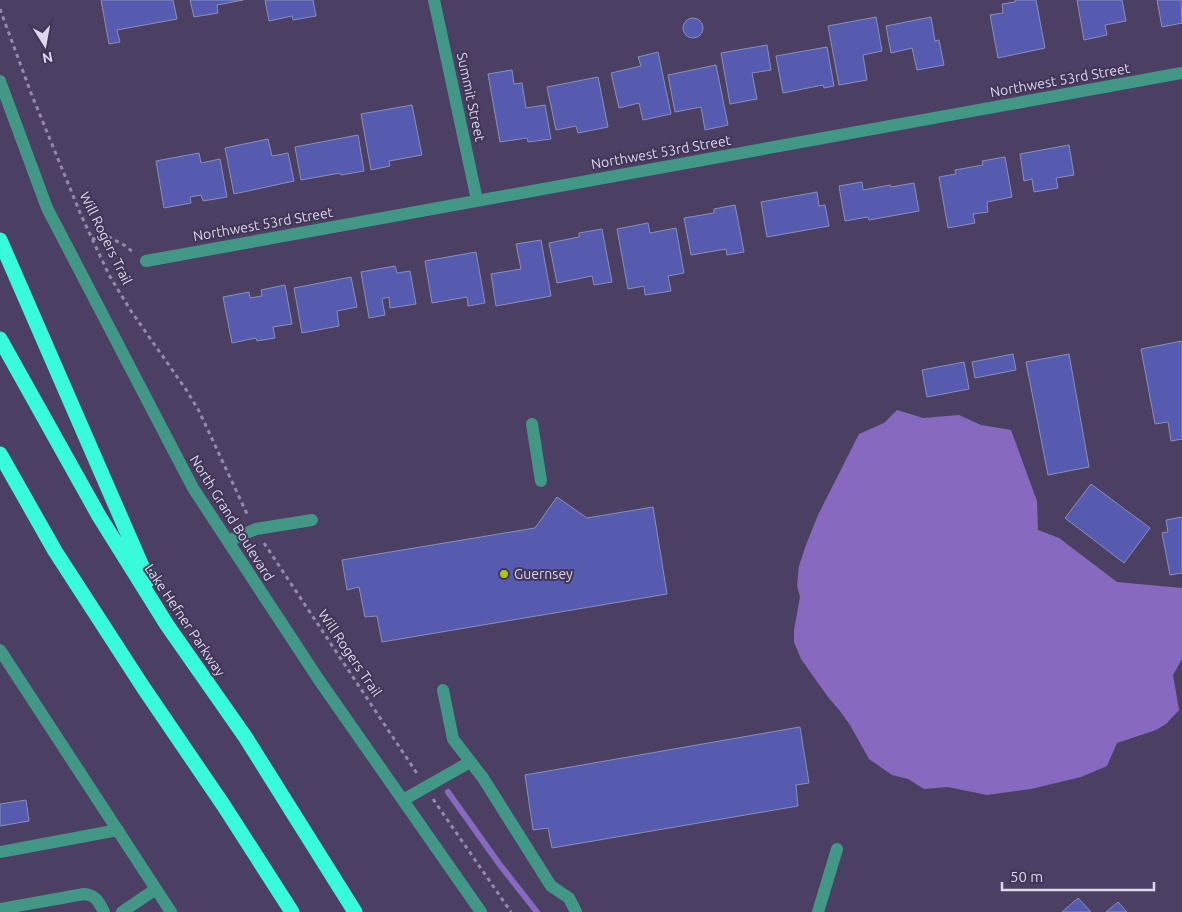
<svg xmlns="http://www.w3.org/2000/svg" width="1182" height="912" font-family="Ubuntu,sans-serif">
<style>
.water{fill:#8769c0}
.lines{fill:none;stroke-linecap:round;stroke-linejoin:round}
.stream{stroke:#8769c0;stroke-width:6}
.building{fill:#565baf;stroke:#8a8fb8}
.path{stroke:#948ba8;stroke-width:3;stroke-dasharray:4 4;stroke-linecap:butt}
.minor{stroke:#429786;stroke-width:12}
.highway{stroke:#37fbdb;stroke-width:15}
.poi-dot{fill:#adc60d;stroke:#413558;stroke-width:2}
.labels{text-anchor:middle;stroke-width:4;stroke-linejoin:round;paint-order:stroke}
.street-label{font-size:14px;fill:#ded8ed;stroke:#413558}
.poi-label{font-size:14px;fill:#ded8ed;stroke:#413558;text-anchor:start}
</style>
<rect width="100%" height="100%" fill="#4b4064"/>
<path class="water" d="M897 410 923 418 959 415 981 425 1011 430 1037 501 1038 530 1059 538 1117 582 1182 588V659L1173 675 1179 710 1166 724 1156 730 1117 743 1107 766 1081 777 1031 789 987 795 948 787 924 789 908 779 892 775 869 759 850 725 840 711 828 697 801 659 794 642V630L800 597 797 585 799 566 806 545 818 515 859 434 884 423Z"/>
<g class="lines">
<path class="stream" d="M448 792 500 865 537 912"/>
</g>
<path class="building" d="M101 0H173L177 19 117 30 120 42 109 44Z
M190 0H243L217 5 218 13 194 17Z
M265 0H313L316 16 293 20 292 16 269 21Z
M1015 0H1036L1045 48 998 58 990 15 1003 13 1002 4 1015 2Z
M1077 0H1122L1126 21 1105 25 1107 35 1084 40Z
M1157 0H1181L1182 23 1162 27Z
M876 17 882 51 863 55 867 80 839 85 828 26Z
M931 17 935 41 939 40 944 65 917 70 912 48 891 53 886 26Z
M683 28a10 10 0 1 1 20 0a10 10 0 1 1-20 0Z
M767 45 771 70 752 73 757 99 730 104 721 53Z
M827 47 834 86 824 88 823 85 783 93 776 56Z
M658 52 671 114 643 120 639 103 619 108 611 73 641 66 638 57Z
M716 65 728 125 705 130 701 107 675 112 668 75Z
M512 70 514 84 522 83 526 108 545 105 551 139 528 142 527 138 500 142 488 74Z
M598 77 608 127 578 133 576 126 556 130 547 87Z
M412 105 422 155 389 161 390 166 371 170 361 114Z
M358 135 364 171 341 175 340 173 301 180 295 147Z
M268 139 272 156 288 153 294 181 234 194 225 148Z
M1069 145 1074 175 1056 178 1058 188 1034 192 1032 179 1024 181 1020 154Z
M199 153 201 163 220 159 227 197 203 201 201 195 190 197 191 203 164 208 156 161Z
M1005 157 1012 197 987 202 988 212 973 214 975 223 948 228 939 177 956 174 955 170 983 165 982 161Z
M862 182 863 190 890 185 891 187 914 183 919 211 869 220 868 217 845 221 839 186Z
M817 192 819 206 825 205 829 226 767 237 761 202Z
M735 205 744 252 727 255 726 249 691 255 684 218 714 213V209Z
M648 223 650 233 676 228 684 273 668 276 671 291 645 295 644 286 628 289 617 229Z
M602 229 612 282 594 285 592 276 557 283 549 243 579 237V233Z
M541 240 551 296 496 306 491 274 521 269 516 244Z
M476 252 485 303 468 306 467 297 432 303 425 261Z
M395 266 397 273 410 271 416 304 390 308 389 297 382 299 385 315 369 318 361 272Z
M351 277 357 307 337 311 339 326 302 333 294 288Z
M285 285 292 324 273 327 275 338 257 341 256 338 232 343 223 297 249 292 250 298 262 296 261 290Z
M1182 341V439L1171 441 1168 422 1155 424 1141 349Z
M1013 354 1016 370 975 378 972 362Z
M1069 354 1089 467 1048 475 1026 362Z
M964 362 969 389 927 397 922 370Z
M1091 484 1150 528 1124 563 1065 518Z
M557 497 587 518 653 507 667 594 382 642 377 616 365 617 359 587 347 590 342 560 535 528Z
M1182 517V573L1170 575 1162 533 1168 532 1166 520Z
M800 727 809 783 796 785 798 806 552 848 548 828 533 830 525 775Z
M26 800 29 821 0 826V804Z
M1078 898 1091 912H1062Z
M1118 902 1127 912H1106Z"/>
<g class="lines">
<path class="path" d="M0 9 31 93 81 215 109 275 131 311 187 391 199 411 248 516
M92 239 109 237 124 245 133 252
M264 543 418 775
M433 799 511 912"/>
<path class="minor" d="M434 0 477 200
M0 81 47 208 193 488 319 680 481 912
M146 261 1182 73
M532 424 541 481
M228 541 256 529 312 520
M0 650 171 912
M443 690 453 739 483 778 551 886 569 898 576 912
M403 800 470 762
M0 852 118 830
M0 909 84 894C96 895 99 902 104 912
M122 912 156 889
M818 912 837 849"/>
<path class="highway" d="M0 240 148 580
M0 339 99 516 167 625 246 738 355 912
M0 454 55 551 143 687 224 806 292 912"/>
</g>
<circle class="poi-dot" cx="504" cy="574" r="5"/>
<g class="labels">
<g class="street-label">
<text transform="translate(1060 80) rotate(-10)" y="5">Northwest 53rd Street</text>
<text transform="translate(471 97) rotate(78)" y="5">Summit Street</text>
<text transform="translate(661 152) rotate(-10)" y="5">Northwest 53rd Street</text>
<text transform="translate(263 224) rotate(-10)" y="5">Northwest 53rd Street</text>
<text transform="translate(106 238) rotate(64)" y="5">Will Rogers Trail</text>
<text transform="translate(232 518) rotate(58)" y="5">North Grand Boulevard</text>
<text transform="translate(185 620) rotate(56)" y="5">Lake Hefner Parkway</text>
<text transform="translate(350 653) rotate(56)" y="5">Will Rogers Trail</text>
</g>
<g class="poi-label">
<text x="514" y="579">Guernsey</text>
</g>
</g>
<g transform="translate(45 45) rotate(169)" stroke="#413558" stroke-width="4" paint-order="stroke">
<path d="M0-4L9 19L0 12L-9 19Z" fill="#ded8ed"/>
<text y="-8" font-size="14" font-weight="bold" text-anchor="middle" fill="#ded8ed">N</text>
</g>
<path d="M1002 882v8h152v-8" fill="none" stroke="#ded8ed" stroke-width="2.5"/>
<text x="1010" y="882" font-size="15" fill="#ded8ed" stroke="#413558" stroke-width="4" paint-order="stroke">50 m</text>
</svg>
